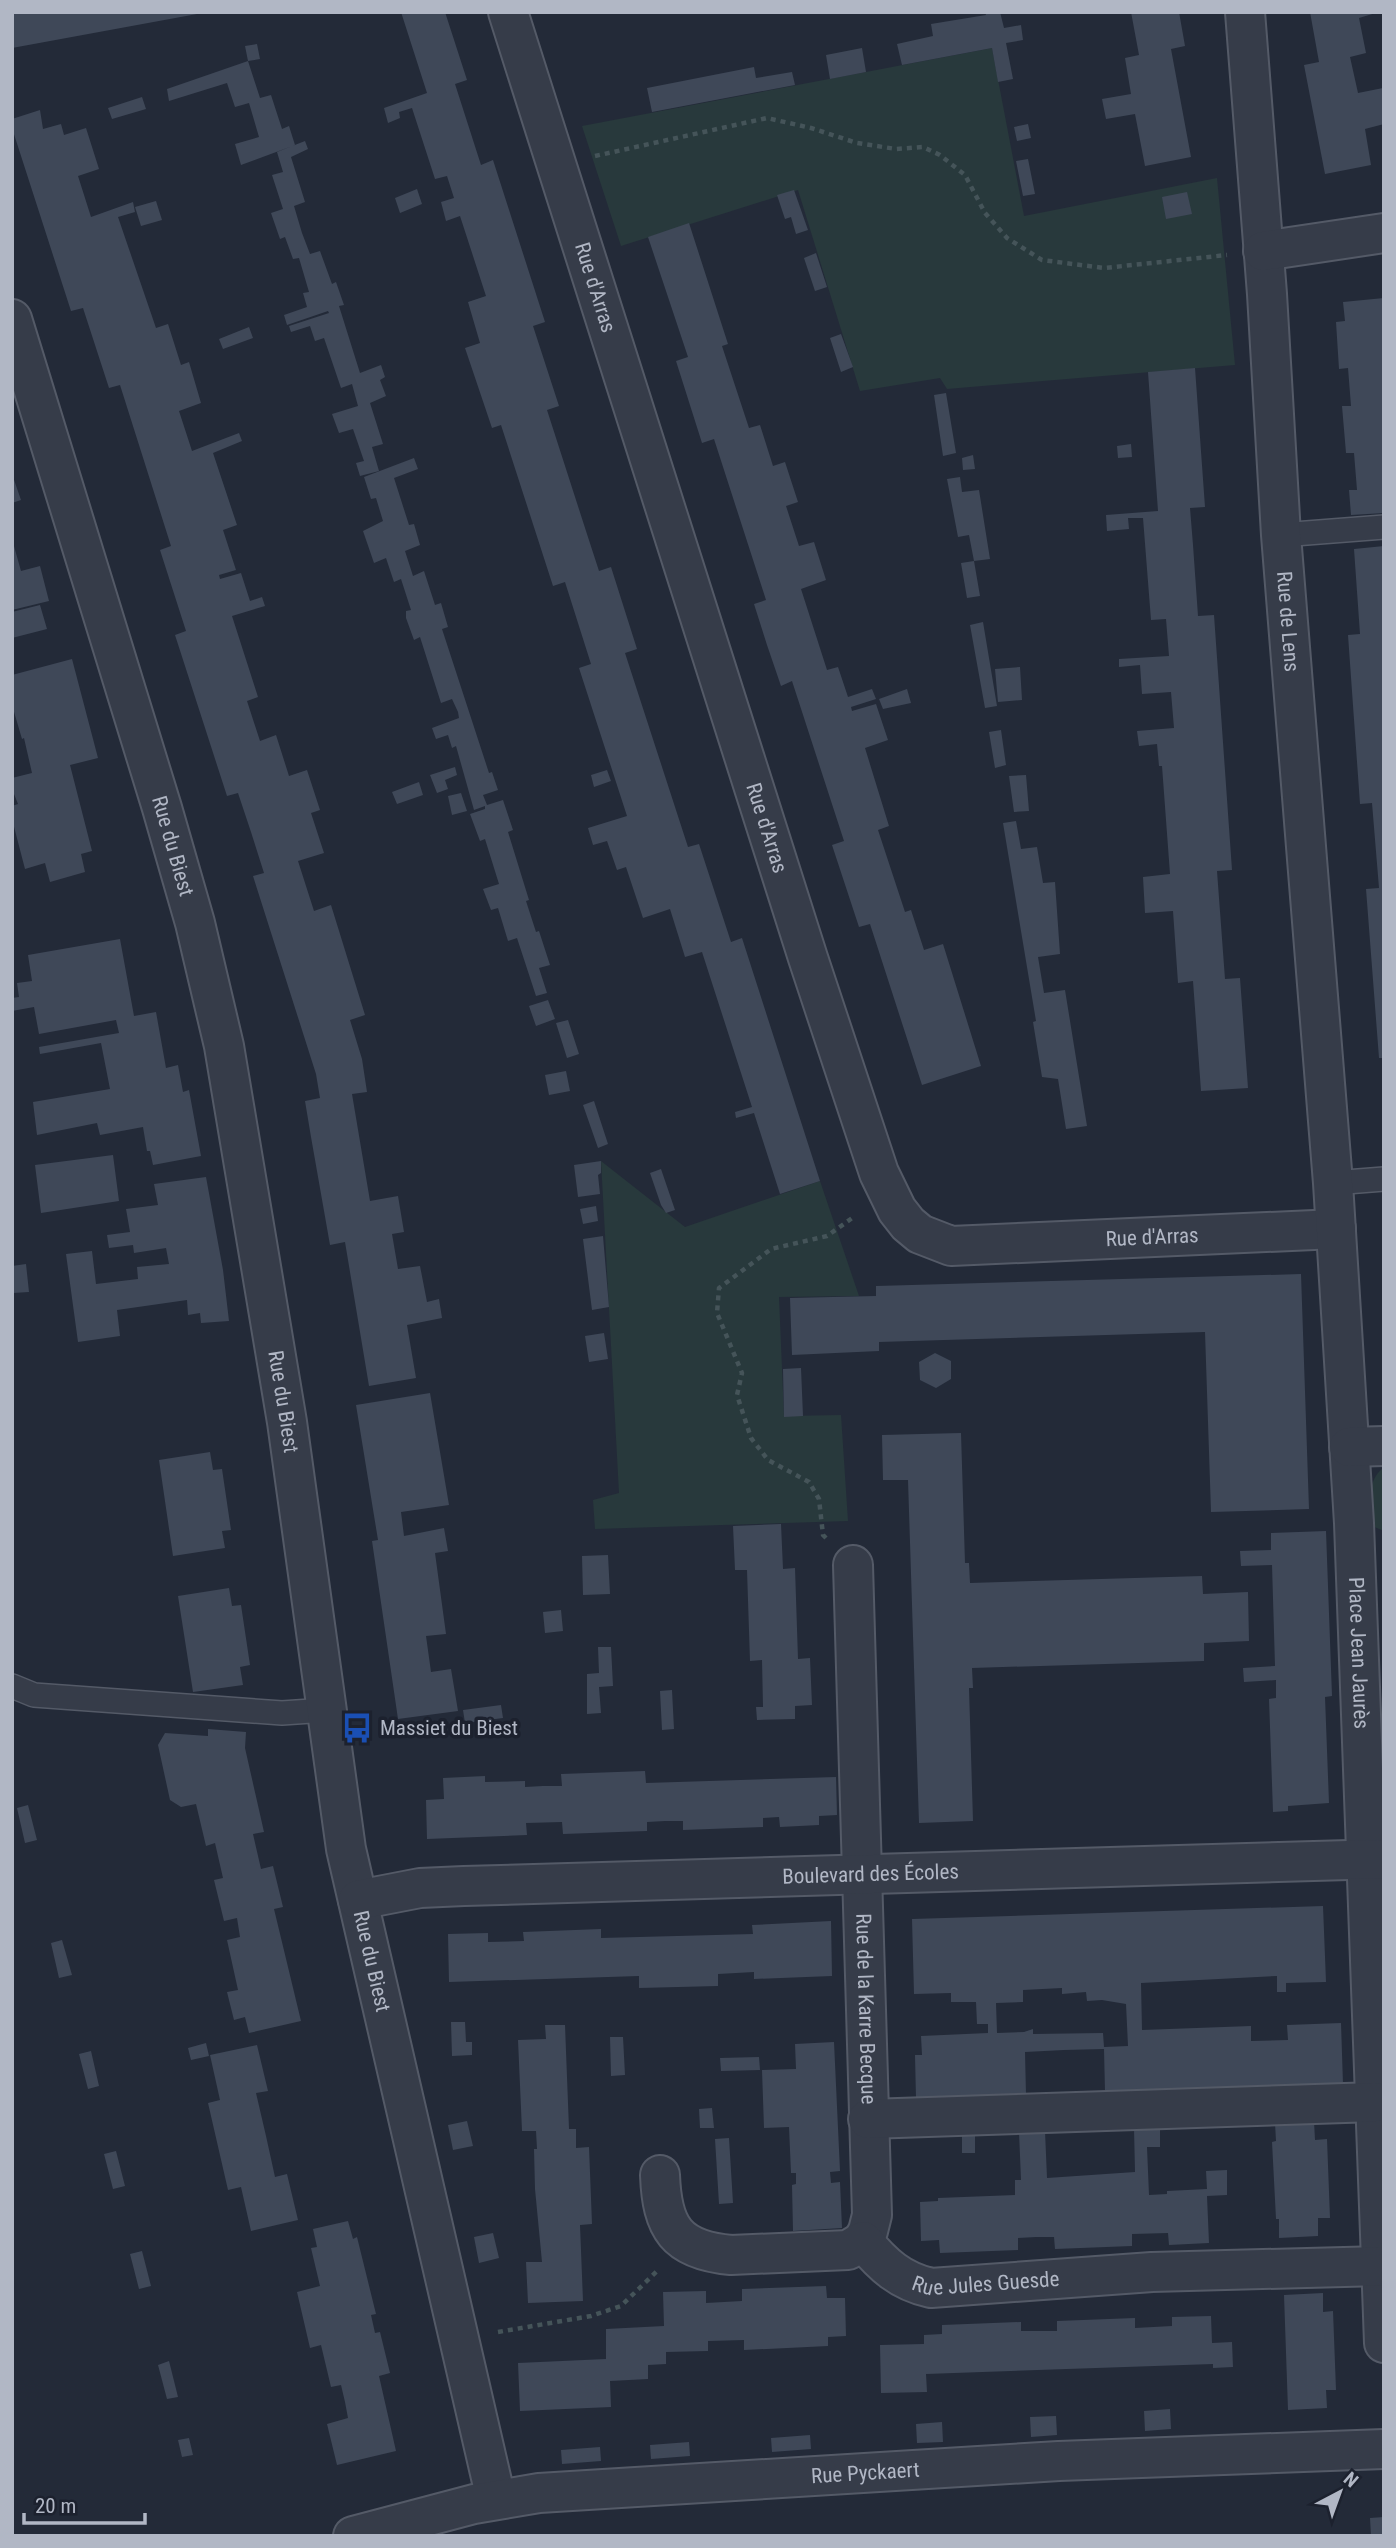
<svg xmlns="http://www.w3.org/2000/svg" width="1396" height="2548" font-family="'Roboto Condensed',sans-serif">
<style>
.green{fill:#28393c}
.building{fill:#3f4858;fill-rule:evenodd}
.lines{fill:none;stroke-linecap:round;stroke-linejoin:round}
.lane-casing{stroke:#545a67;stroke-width:26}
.street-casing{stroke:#545a67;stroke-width:42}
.path{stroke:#455459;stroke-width:4.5;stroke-dasharray:5 5;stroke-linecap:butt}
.lane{stroke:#363c49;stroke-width:23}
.street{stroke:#363c49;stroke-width:38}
.labels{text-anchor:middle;stroke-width:7;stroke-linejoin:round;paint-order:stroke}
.street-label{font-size:21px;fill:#b1b7c5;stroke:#1c212e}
.poi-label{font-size:21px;fill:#b1b7c5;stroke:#1c212e;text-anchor:start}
</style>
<rect width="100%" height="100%" fill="#232a38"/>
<path class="green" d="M992 48 1024 216 1217 178 1235 365 947 389 940 378 860 391 798 190 621 246 582 126Z
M601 1161 685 1227 820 1181 859 1296 779 1297 784 1416 841 1415 848 1521 595 1529 593 1500 619 1493Z
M1384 1467V1531L1372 1526C1371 1505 1365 1482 1384 1467Z"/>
<path class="building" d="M12 12H197V14L12 48Z
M401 12H445L467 80 455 84 481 165 493 160 545 322 533 326 559 406 547 410 586 531 599 571 611 567 637 649 625 653 688 847 699 844 731 942 742 938 820 1181 780 1194 754 1113 736 1118 735 1112 752 1107 702 952 685 957 670 909 643 918 626 867 617 870 607 841 593 845 588 828 627 816 579 668 591 664 565 582 553 586 501 425 492 428 465 348 480 343 468 302 486 296 460 216 446 221 441 202 454 198 447 176 435 179 412 108 399 112 400 118 388 123 384 108 427 93Z
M985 12H1000L1004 28 1021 25 1023 40 1006 43 1013 79 998 82 992 48 902 65 897 44 933 36 931 24 986 15Z
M1131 12H1179L1185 46 1171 49 1191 157 1145 166 1135 114 1106 119 1102 99 1131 94 1125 58 1139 55Z
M1310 12H1379L1359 18 1366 53 1350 57 1358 93 1383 88 1384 91V124L1365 129 1371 165 1325 174 1304 65 1319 62Z
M257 44 260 59 248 61 260 98 271 95 282 129 289 126 295 145 241 165 235 144 259 137 249 103 235 107 227 83 169 101 167 89 248 61 245 46Z
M862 48 866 72 830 79 826 55Z
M754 67 756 78 792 72 795 85 652 112 647 88Z
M142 97 146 109 112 119 108 108Z
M40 110 43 129 61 124 64 135 86 128 99 169 78 176 91 217 133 202 135 212 118 217 156 328 168 324 181 365 189 362 201 403 179 411 192 451 239 433 242 441 213 453 237 525 223 530 236 570 219 575 220 579 241 573 250 601 262 597 265 606 232 616 258 697 247 701 260 741 276 735 289 776 307 770 320 810 311 813 324 853 298 861 314 911 331 905 365 1015 350 1020 362 1059 367 1092 352 1094 370 1201 398 1196 404 1232 392 1234 398 1269 420 1266 427 1302 439 1299 442 1318 407 1325 416 1378 369 1386 345 1242 330 1245 311 1137 305 1101 320 1098 316 1074 253 876 264 873 251 832 238 793 227 796 175 635 186 631 160 550 171 546 120 385 109 388 83 308 71 311 12 128V119Z
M1028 124 1031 138 1017 141 1014 127Z
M305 141 308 149 291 157 305 202 294 206 302 233 310 254 320 251 332 284 336 282 344 305 339 306 360 373 381 365 385 377 380 380 386 396 370 403 383 444 372 447 379 471 360 476 356 463 364 461 353 429 339 433 332 414 358 406 352 384 341 388 324 338 315 341 310 326 291 332 289 326 329 313 328 311 287 325 284 315 307 307 303 293 309 292 299 258 293 259 285 237 280 239 271 213 283 209 272 175 283 172 277 152Z
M1028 159 1035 194 1023 196 1016 161Z
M417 189 422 204 400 213 395 198Z
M794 190 808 230 796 234 791 217 785 219 777 195Z
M1187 192 1192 214 1166 219 1162 197Z
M156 201 162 220 141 226 135 207Z
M689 223 728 344 722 346 749 428 760 425 773 466 785 462 798 502 786 506 799 546 814 542 826 580 801 589 827 670 838 667 848 697 872 689 876 699 851 707 852 711 876 704 888 740 865 748 889 826 878 830 905 912 911 910 924 950 943 944 981 1066 922 1085 870 924 859 927 832 845 844 841 792 681 781 686 767 645 754 604 766 600 714 439 702 443 676 361 688 357 648 237Z
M816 253 827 287 815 291 804 258Z
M1384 298V513L1351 515 1349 490H1357L1354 453H1346L1342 406H1351L1348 368 1339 369 1336 322 1345 321 1343 302Z
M249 327 253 338 223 349 219 339Z
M841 334 853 367 841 372 830 338Z
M1195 368 1205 507 1190 508 1193 545 1198 616 1214 615 1232 870 1217 871 1225 979 1240 978 1248 1088 1201 1091 1193 981 1178 983 1173 911 1145 913 1143 877 1170 874 1162 766H1159L1157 744 1139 746 1137 731 1174 728 1171 692 1142 694 1140 665 1119 667V659L1169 656 1166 619 1151 620 1143 518H1128L1129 529 1107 531 1106 515 1158 511 1148 372Z
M946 393 956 453 943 456 934 395Z
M1131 444 1132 457 1118 458 1117 446Z
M973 455 975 469 963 470 962 458Z
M414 458 418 469 394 478 409 525 414 524 420 545 405 551 413 576 424 571 435 605 441 603 448 627 442 629 489 773 492 772 498 790 483 795 487 805 503 800 513 830 508 832 529 900 526 901 536 932 539 931 550 965 539 968 547 993 536 996 517 938 508 941 498 908 491 910 483 889 499 884 485 839 480 841 470 814 485 809V806L474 810 456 746 452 748 448 735 436 739 432 728 459 718 458 712 452 699 441 703 420 637 414 640 406 618V611L411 610 401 579 394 582 386 558 374 563 363 531 383 521 376 498 371 499 364 477Z
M12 474 21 500 12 503Z
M960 477 962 492 979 490 990 559 974 561 969 535 958 537 947 479Z
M12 539 21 571 40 566 49 601 12 610Z
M1384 546V1058H1379L1366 889 1379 888 1372 803 1360 804 1348 635 1360 634 1354 549Z
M974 561 980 596 967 598 961 563Z
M40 605 47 629 12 638V612Z
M983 622 997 706 985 708 970 625Z
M72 659 98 758 70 765 92 851 81 854 85 872 50 882 45 863 25 869 12 819V806L18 804 12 789V778L32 773 24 738 22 739 12 705V675Z
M1020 667 1022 700 998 702 995 669Z
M907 689 911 703 883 709 879 699Z
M1001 730 1006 765 995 768 989 732Z
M455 767 457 775 445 780 448 789 437 793 430 775Z
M607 770 611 781 594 787 591 775Z
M1026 775 1029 811 1014 812 1009 776Z
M419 782 423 795 397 804 392 792Z
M461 793 467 811 452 815 448 796Z
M1016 821 1021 849 1037 847 1043 883 1055 882 1060 954 1038 957 1044 993 1065 990 1087 1126 1066 1129 1058 1079 1042 1077 1033 1022 1036 1021 1003 823Z
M120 939 134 1016 156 1012 166 1068 178 1065 183 1092 189 1090 201 1156 153 1165 150 1151H147L143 1127 100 1135 97 1123 37 1135 33 1102 110 1089 101 1043 40 1054 39 1047 119 1033 116 1020 39 1034 34 1007 12 1011V998L19 997 17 983 32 981 28 955Z
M548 1000 555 1019 536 1026 529 1006Z
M568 1020 579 1054 567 1058 556 1023Z
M566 1071 570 1091 549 1095 545 1075Z
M594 1101 608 1144 598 1148 583 1105Z
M113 1155 119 1201 41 1213 35 1165Z
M601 1161V1173L598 1175 600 1194 578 1197 574 1165Z
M661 1169 675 1210 666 1213 661 1205 650 1173Z
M206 1177 223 1270 229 1321 201 1323 200 1313 188 1315 187 1300 117 1310 120 1336 78 1342 66 1254 92 1251 96 1284 138 1279 137 1267 169 1264 166 1248 134 1253 133 1245 109 1248 107 1235 130 1232 126 1209 158 1205 154 1184Z
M596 1206 598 1221 583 1224 580 1209Z
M603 1236 609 1307 592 1310 583 1239Z
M26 1264 29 1292 13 1293 12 1266Z
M1301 1274 1309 1509 1211 1512 1205 1332 879 1342V1351L792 1355 790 1298 876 1296V1286Z
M604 1333 608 1359 589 1362 585 1336Z
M935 1353 951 1361V1379L936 1388 920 1380 919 1362Z
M801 1368 803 1416 784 1417 783 1369Z
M430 1393 449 1505 401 1512 404 1536 444 1528 448 1551 435 1553 446 1634 426 1636 431 1672 451 1669 458 1711 398 1719 372 1541 378 1540 356 1405Z
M961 1433 965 1563H969L970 1583 1202 1576 1203 1594 1248 1592 1249 1641 1204 1643V1661L972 1668 973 1688H969L973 1821 919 1823 908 1480H883L882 1435Z
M210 1452 213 1470 222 1469 231 1530 222 1531 225 1548 173 1556 159 1460Z
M781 1524 783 1569 795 1568 798 1659 810 1658 812 1705 795 1706V1719L757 1720 756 1707H763L762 1660 750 1661 747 1570H735L733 1526Z
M1326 1531 1332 1696 1325 1697 1329 1803 1288 1806V1811L1273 1812 1269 1699 1276 1698V1680L1244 1682 1243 1668 1275 1666 1272 1565 1241 1566 1240 1551 1271 1550V1533Z
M608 1555 610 1594 583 1595 582 1556Z
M229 1588 232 1606 241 1605 250 1665 240 1667 243 1685 193 1692 178 1596Z
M561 1610 563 1631 545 1633 543 1612Z
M598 1647H611L613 1686 599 1687 601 1713 587 1714V1674L599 1673Z
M672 1690 674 1729 662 1730 660 1691Z
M501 1705 503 1718 465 1723 463 1710Z
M208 1729 246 1732 245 1748 264 1832 253 1834 261 1869 273 1866 283 1907 274 1909 301 2021 249 2033 245 2017 234 2020 227 1992 238 1990 227 1940 240 1937 237 1918 224 1921 214 1880 223 1878 215 1843 206 1846 196 1804 181 1807 170 1800 158 1745 165 1733 208 1736Z
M645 1771 646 1783 836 1777 837 1815 819 1816V1825L780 1827 779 1817 763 1818V1827L683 1830V1821H665L647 1822V1831L563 1834 562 1822 526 1823 527 1835 427 1839 426 1800 444 1799 443 1778 485 1776V1782L525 1781V1787L543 1786H562L561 1774Z
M28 1805 37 1840 25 1843 17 1808Z
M1323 1906 1326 1982 1286 1983V1992H1277V1976L1141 1983 1142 2030 1251 2026V2041L1288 2040 1287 2025 1341 2023 1343 2084 1105 2092 1104 2049 1064 2050 1025 2052 1026 2095 916 2099 915 2055H922L921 2036 988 2033V2024H977L976 2002H951V1993L914 1994 912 1919ZM1062 1988V1994L1086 1992 1087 2001 1102 2000 1126 2004 1128 2046 1104 2047 1103 2033 1033 2034V2029L1024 2032 997 2033 996 2003 1023 2002V1990Z
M831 1921 832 1976 754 1979V1972L718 1974V1986L639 1988V1976L449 1982 448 1934 488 1933V1942L524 1941 523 1932 601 1929V1938L753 1934 752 1925Z
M62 1940 72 1975 59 1978 51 1943Z
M451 2022H465L466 2042H472V2055L452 2056Z
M545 2025H565L569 2129H576V2148L589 2147 592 2224 580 2225 583 2301 528 2303 526 2262H542L535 2189 534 2149H537L536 2131H522L518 2040 546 2039Z
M610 2037H623L625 2075 611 2076Z
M834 2042 840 2171 830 2172 831 2183 840 2182 842 2228 793 2231 792 2185 796 2184V2173H791L789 2127 764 2128 762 2070 796 2069 795 2044Z
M206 2043 209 2056 191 2060 188 2048Z
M257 2045 268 2091 256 2093 266 2136 275 2177 287 2174 298 2220 251 2231 241 2187 228 2190 208 2103 220 2100 210 2055Z
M91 2051 99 2086 88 2089 79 2054Z
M759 2057 760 2070 721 2071 720 2058Z
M712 2108 714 2128H700L699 2109Z
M467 2121 473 2146 453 2150 448 2125Z
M1314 2121 1315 2140 1327 2139 1330 2218H1318V2236L1279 2238V2219H1276L1272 2142 1276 2141 1275 2123Z
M1160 2127V2147H1147L1149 2195 1167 2194V2191L1207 2189 1206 2171 1227 2170V2195L1207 2196 1209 2243 1169 2245 1168 2233 1132 2234V2246L1055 2249 1054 2237H1036L1018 2238V2250L940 2253 939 2240 921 2241 920 2202 938 2201V2198L1015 2195V2180H1021L1019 2132 1045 2131 1047 2178 1135 2172 1134 2128Z
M962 2133H975V2153H962Z
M729 2138 733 2203 719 2204 715 2139Z
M116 2151 125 2186 113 2189 104 2154Z
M348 2221 353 2239 357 2237 376 2314 371 2315 375 2333 380 2332 390 2373 379 2376 396 2451 337 2465 327 2424 348 2418 345 2402 341 2385 331 2387 321 2345 310 2348 297 2292 320 2286 311 2248 317 2247 313 2229Z
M493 2233 499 2258 479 2263 474 2237Z
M142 2251 151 2286 139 2289 130 2254Z
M826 2286 827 2298H845L846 2336 828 2337V2346L744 2350V2340L708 2341V2351L666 2352V2364L648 2365V2379L610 2381 611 2407 520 2411 518 2363 606 2359V2329L664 2326 663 2292 706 2291V2303L742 2301V2289Z
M1323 2293V2312L1333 2311 1336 2390H1326L1327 2408 1288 2410 1284 2295Z
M1211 2316 1212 2343 1232 2342 1233 2367 1213 2368V2364L926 2374 927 2392 881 2393 880 2345 924 2344V2335L942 2334V2325L1021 2322V2331H1057V2321L1135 2318V2328L1172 2326V2317Z
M169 2361 178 2397 167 2399 158 2365Z
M1170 2409 1171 2429 1145 2431 1144 2411Z
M1056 2416 1057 2435 1031 2437 1030 2417Z
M942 2422 943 2442 917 2443 916 2424Z
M810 2435 811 2449 772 2452 771 2438Z
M189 2438 193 2455 182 2457 178 2440Z
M689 2442 690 2456 651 2459 650 2445Z
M600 2447 601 2461 562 2464 561 2450Z
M1384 2517V2536H1371L1370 2518Z"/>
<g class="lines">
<g class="lane-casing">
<path id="lane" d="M1281 535 1384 527
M1333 1183 1384 1179
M12 1686 34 1695 282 1713 326 1710"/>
</g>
<g class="street-casing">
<g id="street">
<path id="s1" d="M508 12 808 958 879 1173 897 1210 908 1224 920 1234 951 1246 1336 1229"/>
<path id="s2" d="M1245 12 1267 294 1281 535 1333 1183 1354 1523 1384 2343"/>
<path d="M1263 251 1384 233"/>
<path id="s3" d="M12 319 162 808 195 923 224 1046 287 1422 346 1849 496 2499"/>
<path d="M1349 1447 1384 1446"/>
<path id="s4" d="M853 1565 872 2215 868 2231 863 2241"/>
<path id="s5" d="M358 1900 420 1888 464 1886 1384 1859"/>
<path d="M868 2119 1375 2102"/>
<path id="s6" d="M660 2175C662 2228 676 2250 731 2255L848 2250 863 2241C883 2265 900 2281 931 2288L1152 2272 1381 2266"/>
<path id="s7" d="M353 2536 474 2504 539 2493 1059 2461 1384 2449"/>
</g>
</g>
<path class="path" d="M595 156 767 118 811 128 857 143 896 149 923 147 940 155 965 175 985 213 1007 238 1042 260 1104 268 1227 255
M826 1538 823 1535 819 1499 809 1482 768 1460 751 1438 737 1395 742 1373 717 1313 719 1288 771 1249 827 1236 855 1216
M498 2332 591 2316 621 2306 657 2271"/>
<use href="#lane" class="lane"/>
<use href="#street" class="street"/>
</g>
<defs>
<g id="bus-bare" transform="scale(2.415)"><path d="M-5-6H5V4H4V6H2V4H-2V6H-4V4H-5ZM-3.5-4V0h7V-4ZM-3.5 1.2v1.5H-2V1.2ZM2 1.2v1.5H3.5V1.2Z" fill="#1a4fb4" stroke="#1c212e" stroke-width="2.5" paint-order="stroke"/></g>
</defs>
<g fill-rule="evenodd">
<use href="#bus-bare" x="357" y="1728"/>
</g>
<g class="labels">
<g class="street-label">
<text dy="7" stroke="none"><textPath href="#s1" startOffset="289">Rue d'Arras</textPath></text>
<text dy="7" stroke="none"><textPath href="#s2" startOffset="611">Rue de Lens</textPath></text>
<text dy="7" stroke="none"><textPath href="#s1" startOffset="856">Rue d'Arras</textPath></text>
<text dy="7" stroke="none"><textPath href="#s3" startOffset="551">Rue du Biest</textPath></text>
<text dy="7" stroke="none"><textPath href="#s1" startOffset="1528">Rue d'Arras</textPath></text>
<text dy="7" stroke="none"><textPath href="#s3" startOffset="1118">Rue du Biest</textPath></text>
<text dy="7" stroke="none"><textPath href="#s2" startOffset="1645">Place Jean Jaurès</textPath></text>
<text dy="7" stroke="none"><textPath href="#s5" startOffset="514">Boulevard des Écoles</textPath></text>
<text dy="7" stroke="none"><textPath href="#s3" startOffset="1685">Rue du Biest</textPath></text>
<text dy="7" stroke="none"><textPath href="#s4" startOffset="444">Rue de la Karre Becque</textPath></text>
<text dy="7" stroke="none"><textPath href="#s6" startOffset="396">Rue Jules Guesde</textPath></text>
<text dy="7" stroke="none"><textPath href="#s7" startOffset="518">Rue Pyckaert</textPath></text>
</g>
<g class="poi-label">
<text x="380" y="1735">Massiet du Biest</text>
</g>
</g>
<rect width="1396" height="2548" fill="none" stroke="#b1b7c5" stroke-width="28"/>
<g transform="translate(1340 2492) rotate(41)" stroke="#1c212e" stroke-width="5" paint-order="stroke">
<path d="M0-5L12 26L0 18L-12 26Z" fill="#b1b7c5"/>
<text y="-10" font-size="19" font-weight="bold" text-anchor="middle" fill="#b1b7c5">N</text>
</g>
<path d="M24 2513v10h121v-10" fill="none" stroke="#b1b7c5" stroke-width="3.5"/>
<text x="35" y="2513" font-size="21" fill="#b1b7c5" stroke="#1c212e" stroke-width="5" paint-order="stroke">20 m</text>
</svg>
